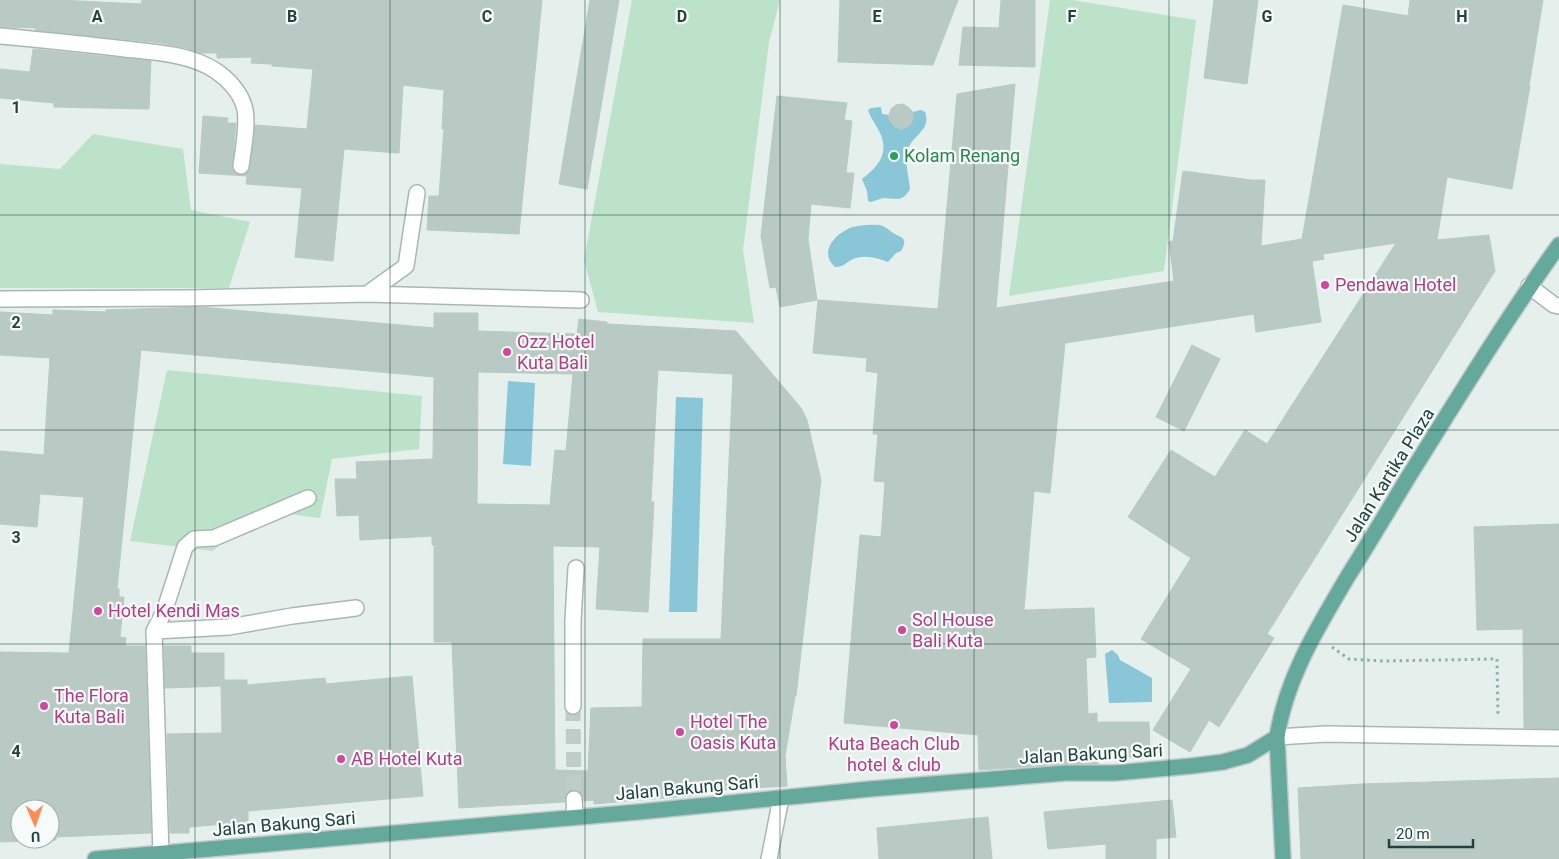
<svg xmlns="http://www.w3.org/2000/svg" width="1559" height="859" font-family="Roboto,sans-serif">
<style>
.green{fill:#bce2c9}
.water{fill:#88c6d8}
.building{fill:#b9cac4;stroke:#b6cac3;fill-rule:evenodd}
.lines{fill:none;stroke-linecap:round;stroke-linejoin:round}
.minor-tunnel{stroke:#becdc8;stroke-width:15;stroke-dasharray:15 8;stroke-linecap:butt}
.minor-casing{stroke:#a7b8b3;stroke-width:18}
.major-casing{stroke:#c1cac8;stroke-width:18}
.path{stroke:#82b5a9;stroke-width:3;stroke-dasharray:2.5 4;stroke-linecap:butt}
.minor{stroke:#fff;stroke-width:15}
.major{stroke:#65a89c;stroke-width:15}
.grid{fill:none;stroke:#22433c;stroke-width:1;stroke-opacity:0.55}
.leisure-dot{fill:#2e9e5b;stroke:#f6fbf9;stroke-width:2}
.hotel-dot{fill:#d1479c;stroke:#f6fbf9;stroke-width:2}
.labels{text-anchor:middle;stroke-width:4.5;stroke-linejoin:round;paint-order:stroke}
.leisure-label{font-size:18px;fill:#27864d;stroke:#f6fbf9;text-anchor:start}
.hotel-label{font-size:18px;fill:#b23c85;stroke:#f6fbf9;text-anchor:start}
.street-label{font-size:18px;fill:#22433c;stroke:#f6fbf9}
.grid-label{font-size:16px;text-anchor:middle;font-weight:bold;fill:#22433c;stroke:#f6fbf9;stroke-width:4.5;stroke-linejoin:round;paint-order:stroke}
</style>
<rect width="100%" height="100%" fill="#e5efeb"/>
<path class="green" d="M632 0H780L769 42 743 250 754 323 598 312 584 260Z
M1050 0H1072L1196 20 1164 271 1009 296Z
M93 134 183 149 191 210 250 222 229 288H0V164L60 169Z
M167 370 422 396 419 449 332 459 320 518 255 510 213 551 130 541Z"/>
<path class="water" d="M881 107 882 114 889 115C893 135 915 132 913 112L921 110 925 112C932 132 910 135 907 153 905 165 909 178 910 189 902 203 896 198 883 198 879 199 875 201 871 202L868 201 867 191 862 179C876 168 889 156 881 135 877 126 871 119 868 110L871 108Z
M865 225C881 225 880 223 893 233 901 238 909 237 901 251L896 253 888 262C878 258 866 255 856 258 847 260 846 267 835 267 820 254 832 237 846 230 852 226 859 226 865 225Z
M508 381 535 383 531 466 503 464Z
M676 397 703 398 697 612H669Z
M1112 650 1118 655 1120 660 1152 678V702L1109 703 1105 654Z"/>
<path class="building" d="M0 0H59L141 4 142 0H542L519 234 427 230 429 196H439L444 129H442L444 90 403 85 399 153 344 149 333 261 295 257 302 188 246 184 247 176 199 173 203 116 228 118 227 123H236L232 169 235 173 239 175 245 174 249 171 250 167 255 125 307 129 313 69 272 66V64L251 63 252 57 217 58V53H201L186 48 161 43 35 30 36 28 0 27Z
M590 0H619L587 189 559 184Z
M840 0H958L933 65 838 62Z
M1001 0H1035V67L959 65 963 27 999 28Z
M1214 0H1258L1247 84 1204 78Z
M1410 0H1543L1529 86H1530L1512 189 1447 177 1437 240 1489 235 1495 271 1267 634 1274 638 1219 727 1209 720 1190 752 1153 730 1191 669 1141 639 1191 558 1128 517 1171 450 1215 477 1245 430 1267 444 1396 243 1323 254 1324 259 1312 261 1321 322 1256 332 1254 314 1065 343 1050 493 1034 491 1024 610 1094 608 1096 657 1086 658 1088 714 1097 713V722H1149L1150 757H1098V764H1065L979 770 978 735 844 723 860 535 881 537 885 482 874 481 878 434H873L878 373 866 371 867 358 813 353 818 300 938 309 957 94 1015 84 996 308 1174 281 1169 242 1173 241 1183 171 1251 180H1265L1261 246 1302 239 1343 5 1408 16Z
M33 49 151 61 149 109 54 107V103L0 98V69L30 72Z
M777 96 847 103 844 120 852 121 846 173H854L850 208 811 204 808 239 817 300 780 307 776 287 770 288 761 236Z
M903 104 908 107 913 112V118L911 124 906 128 900 129 894 126 888 118 891 109 896 105Z
M200 307 434 328V313H478V331L577 334 579 319 607 322V324L736 331 801 408 807 420 821 480 796 696H795L785 756 787 786 700 791V795L594 804V800L584 801 582 794 578 790H573L566 794 565 802 459 808 452 642H434V545H432V536L360 540 359 515 337 516 335 479H357L356 462 433 459 434 377 141 350 117 589H119V597H124L120 637 126 638 125 646H145L151 833 56 837V840L0 842V652L69 653 84 497 40 494 37 527 0 524V451L44 455 50 358 0 355V312L53 315V310L106 312V310ZM658 370 733 374 721 639H643L642 707 591 708 588 771 555 770 553 546 600 547 596 609 648 612 654 502H651ZM478 372 573 374 566 451 555 450 550 505 477 504ZM20 809H50V839H20Z
M1192 345 1220 359 1184 431 1156 417Z
M1559 524V729L1524 728 1523 629 1477 630 1474 527Z
M164 646H191V653H224V680H247V685L325 678 326 684 412 676 423 796 248 811V822L189 827V833H170L167 734 222 733 221 686 165 688Z
M1559 778V859H1301L1298 788 1362 784Z
M1172 800 1176 837 1156 839V859H1106V844L1048 849 1044 812Z
M988 817 992 859H879L877 828Z"/>
<g class="lines">
<path class="minor-tunnel" d="M573 706 574 799"/>
<g class="minor-casing">
<path id="minor" d="M0 36C42 40 83 44 125 49 154 52 191 54 216 71 228 79 240 92 244 106 249 120 243 151 241 166
M1529 286 1554 305 1559 306
M367 294 406 266 417 193
M0 299 187 298 367 294 581 300
M308 498 214 538 194 539 185 547 164 612 154 631 229 627 292 616 356 608
M154 631 161 854
M573 706V620L576 568
M1277 737 1326 734 1559 738
M574 799 575 817
M769 859 781 798"/>
</g>
<g class="major-casing">
<path id="major" d="M95 859 638 812 870 789 1066 773H1114L1191 766 1223 762 1248 755 1277 737
M1283 859 1277 737C1286 678 1318 627 1348 576 1369 543 1389 509 1409 476 1458 398 1506 319 1559 245"/>
</g>
<path class="path" d="M1332 647 1349 659 1383 661 1497 659 1498 717"/>
<use href="#minor" class="minor"/>
<use href="#major" class="major"/>
</g>
<path class="grid" d="M195 0V859M390 0V859M585 0V859M780 0V859M974 0V859M1169 0V859M1364 0V859M0 215H1559M0 430H1559M0 644H1559"/>
<circle class="leisure-dot" cx="894" cy="156" r="5"/>
<g class="hotel-dot">
<circle cx="1325" cy="285" r="5"/>
<circle cx="507" cy="352" r="5"/>
<circle cx="98" cy="611" r="5"/>
<circle cx="902" cy="630" r="5"/>
<circle cx="44" cy="706" r="5"/>
<circle cx="894" cy="725" r="5"/>
<circle cx="680" cy="732" r="5"/>
<circle cx="341" cy="759" r="5"/>
</g>
<g class="labels">
<g class="leisure-label">
<text x="904" y="162">Kolam Renang</text>
</g>
<g class="hotel-label">
<text x="1335" y="291">Pendawa Hotel</text>
<text x="517" y="348">Ozz Hotel<tspan x="517" dy="21">Kuta Bali</tspan></text>
<text x="108" y="617">Hotel Kendi Mas</text>
<text x="912" y="626">Sol House<tspan x="912" dy="21">Bali Kuta</tspan></text>
<text x="54" y="702">The Flora<tspan x="54" dy="21">Kuta Bali</tspan></text>
<text x="690" y="728">Hotel The<tspan x="690" dy="21">Oasis Kuta</tspan></text>
<text x="894" y="750" text-anchor="middle">Kuta Beach Club<tspan x="894" dy="21">hotel &amp; club</tspan></text>
<text x="351" y="765">AB Hotel Kuta</text>
</g>
<g class="street-label">
<text transform="translate(1389 475) rotate(-58)" y="6">Jalan Kartika Plaza</text>
<text transform="translate(1091 754) rotate(-3)" y="6">Jalan Bakung Sari</text>
<text transform="translate(687 788) rotate(-5)" y="6">Jalan Bakung Sari</text>
<text transform="translate(284 824) rotate(-5)" y="6">Jalan Bakung Sari</text>
</g>
</g>
<g class="grid-label">
<text x="97" y="22">A</text>
<text x="292" y="22">B</text>
<text x="487" y="22">C</text>
<text x="682" y="22">D</text>
<text x="877" y="22">E</text>
<text x="1072" y="22">F</text>
<text x="1267" y="22">G</text>
<text x="1462" y="22">H</text>
<text x="16" y="113">1</text>
<text x="16" y="328">2</text>
<text x="16" y="543">3</text>
<text x="16" y="757">4</text>
</g>
<g transform="translate(35 824) rotate(178)"><circle r="24" fill="#f6fbf9" stroke="#a1b1ad"/>
<path d="M0-4L9 19L0 12L-9 19Z" fill="#fe8a54"/>
<text y="-8" font-size="14" font-weight="bold" text-anchor="middle" fill="#22433c">U</text>
</g>
<path d="M1389 839v8h84v-8" fill="none" stroke="#22433c" stroke-width="2.5"/>
<text x="1396" y="839" font-size="15" fill="#22433c" stroke="#f6fbf9" stroke-width="4" paint-order="stroke">20 m</text>
</svg>
